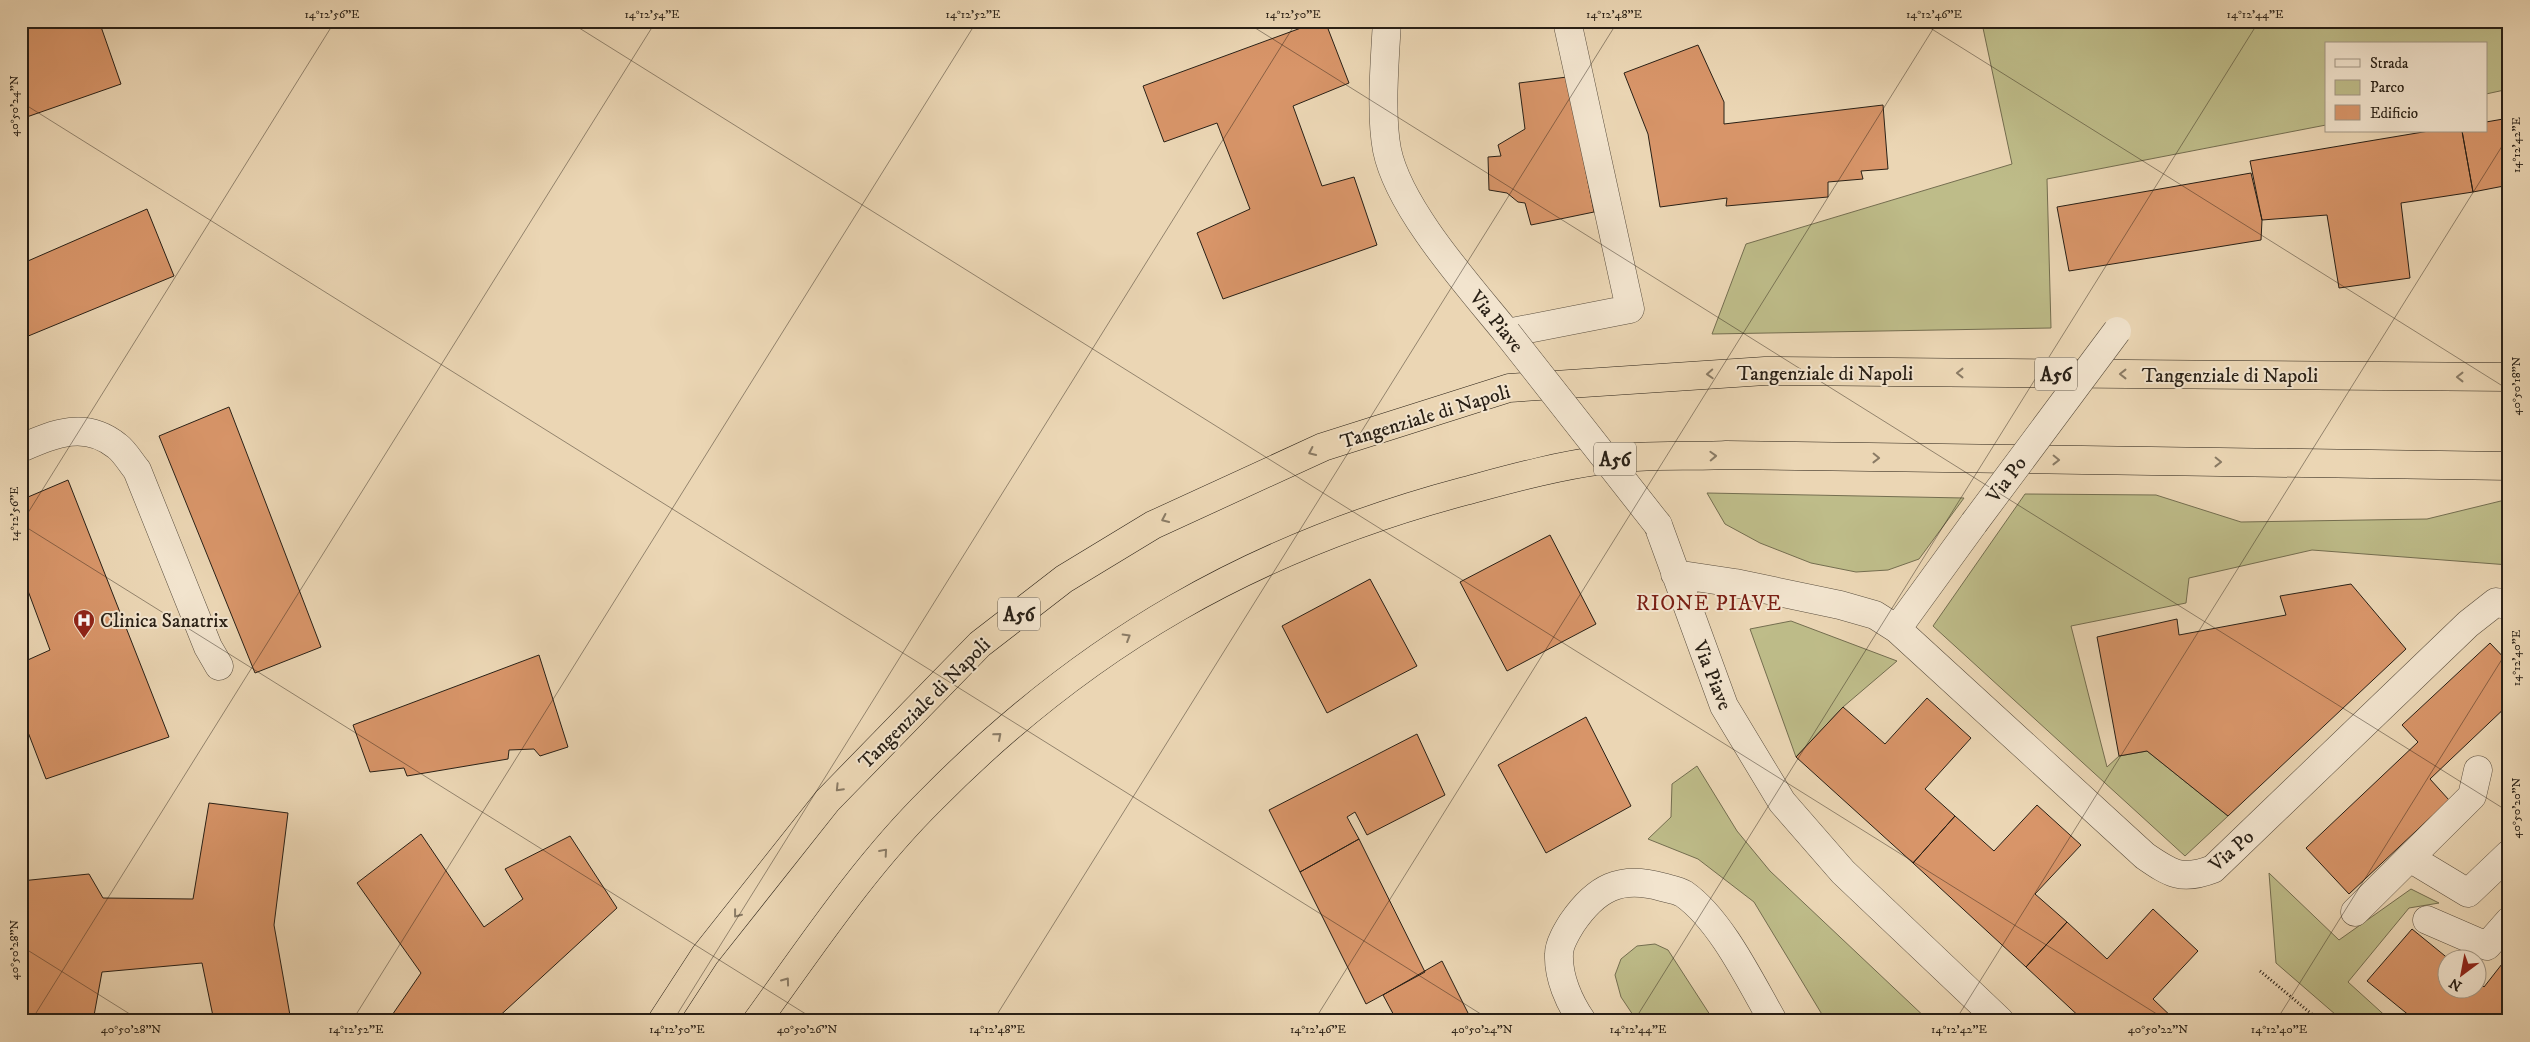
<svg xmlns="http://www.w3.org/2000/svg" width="2530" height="1042" font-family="'IM FELL DW Pica',serif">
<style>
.green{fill:#bebc89;stroke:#746e50}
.building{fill:#d89569;stroke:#292016}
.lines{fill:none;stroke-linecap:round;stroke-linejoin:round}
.minor-casing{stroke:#5a4e3e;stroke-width:29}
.highway-casing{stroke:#292016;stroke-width:29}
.path{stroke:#292016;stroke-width:3;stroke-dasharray:1 2.5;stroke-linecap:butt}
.minor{stroke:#f2e4ce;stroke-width:28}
.highway{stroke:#ebd6b4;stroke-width:28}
.minor-bridge-casing{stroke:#5a4e3e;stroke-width:29;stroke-linecap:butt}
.minor-bridge{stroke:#f2e4ce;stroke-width:28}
.oneway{stroke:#8a7b65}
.ticks{fill:none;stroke:#292016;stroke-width:1;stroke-opacity:0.45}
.labels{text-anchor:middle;stroke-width:4;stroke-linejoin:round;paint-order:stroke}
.shield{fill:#f2e4ce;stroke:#655b4d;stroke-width:1}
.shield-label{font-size:19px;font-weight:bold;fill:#292016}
.street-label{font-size:20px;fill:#292016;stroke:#f2e4ce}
.poi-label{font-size:20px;fill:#292016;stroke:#f2e4ce;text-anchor:start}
.neighbourhood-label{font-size:21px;letter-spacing:1px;fill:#7a1f14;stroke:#f2e4ce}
.neatline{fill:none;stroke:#292016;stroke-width:2}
.ticks-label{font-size:12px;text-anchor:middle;fill:#292016}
</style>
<rect width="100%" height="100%" fill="#ebd6b4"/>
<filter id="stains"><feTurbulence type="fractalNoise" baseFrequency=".004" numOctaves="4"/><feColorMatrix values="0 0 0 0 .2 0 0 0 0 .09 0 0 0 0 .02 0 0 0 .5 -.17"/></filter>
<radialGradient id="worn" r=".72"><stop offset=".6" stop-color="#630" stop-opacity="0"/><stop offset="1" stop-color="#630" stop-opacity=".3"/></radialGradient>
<path class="green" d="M2287 21H2509V89L2486 94V44H2326V125L2047 179 2051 328 1712 334 1746 244 2012 164 1983 28 2065 23 2260 24Z
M1707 493 1964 498 1919 559 1888 570 1856 572 1811 563 1760 543 1725 524Z
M2025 494 2156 495 2241 522 2427 519 2509 499V565L2312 550 2189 578 2186 603 2071 626 2107 767 2119 756 2147 751 2228 816 2185 856 1933 626Z
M1791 621 1897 661 1843 707 1796 757 1750 629Z
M1697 766 1737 831 1770 871 1929 1021H1826L1754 902 1698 859 1648 839 1671 817 1672 784Z
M2269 873 2339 940 2411 889 2439 903 2409 908 2348 982 2391 1021H2343L2276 963Z
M1655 944 1668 950 1714 1021H1637L1621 997 1615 975 1621 959 1637 946Z"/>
<path class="building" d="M21 21H99L121 84 21 119Z
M1320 21H1325L1349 83 1293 106 1322 186 1354 177 1377 245 1223 299 1197 233 1250 209 1217 123 1164 142 1143 86Z
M1698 45 1724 102V124L1883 105 1888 169 1861 171 1863 179 1828 182V197L1726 206 1727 198 1660 207 1648 134 1624 73Z
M1567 77 1594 212 1531 225 1525 203 1518 202 1507 193 1489 190 1488 157 1501 156 1498 145 1525 129 1519 83Z
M2509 118V185L2473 192 2462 131H2486V122Z
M2429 131H2462L2473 192 2401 203 2410 278 2339 288 2327 215 2262 220 2250 161Z
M2251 173 2262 220 2261 240 2069 271 2057 207Z
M147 209 174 276 21 339V264Z
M229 407 321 647 255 673 159 436Z
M68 480 169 737 46 779 21 714V663L50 650 21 572V500Z
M1550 535 1596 624 1507 671 1460 582Z
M1370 579 1417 666 1327 713 1282 626Z
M2351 584 2406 649 2228 816 2147 751 2119 756 2097 637 2177 619 2179 635 2286 615 2280 596Z
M2490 643 2509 663V704L2430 779 2449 800 2349 894 2306 848 2418 742 2402 725Z
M539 655 568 747 540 756 534 749 509 750 508 759 407 776 404 768 370 772 353 725Z
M1927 698 1971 738 1925 789 1955 816 1913 863 1796 757 1843 707 1885 744Z
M1586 717 1631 806 1546 853 1498 765Z
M1417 734 1445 795 1367 835 1355 812 1347 817 1359 839 1300 872 1269 810Z
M209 803 288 813 274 925 291 1021H214L202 963 102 972 93 1021H22L27 949 21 881 89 874 103 898 193 899Z
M2037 805 2081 845 2035 894 2067 922 2026 967 1913 863 1955 816 1994 851Z
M421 834 484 927 523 899 505 869 570 836 617 908 494 1021H388L421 973 357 883Z
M1359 839 1425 972 1366 1004 1300 872Z
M2153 909 2198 951 2153 999 2176 1021H2084L2026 967 2067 922 2107 959Z
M2412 929 2450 960H2448V990H2478V981L2484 987 2509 955V1014L2505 1010 2497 1021H2416L2367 981Z
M1442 961 1472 1021H1397L1383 995Z"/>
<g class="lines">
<g class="minor-casing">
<path id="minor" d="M1387 21C1385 58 1380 114 1387 150 1399 209 1469 286 1507 333L1630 309 1567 21
M21 448C54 434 85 420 117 446 125 452 131 463 137 470L208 647 219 666
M1658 525 1724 706 1782 802 1843 872 2000 1021
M1675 574 1735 583 1840 605 1875 615 1897 629 2145 856C2171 874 2182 881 2213 869L2468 624 2496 602 2509 606
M1897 629 1974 523
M2410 858 2468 893 2509 854
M2355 912 2472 796 2478 770
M2427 920 2487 946 2509 921
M1582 1021C1569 1002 1558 977 1559 954 1559 944 1567 931 1572 923 1596 888 1620 875 1662 887 1669 889 1678 890 1684 894 1721 920 1750 981 1773 1021"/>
</g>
<g class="highway-casing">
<path id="highway" d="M662 1021 705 955 827 801 980 644 1064 579 1153 525 1323 447 1509 388 1765 371 2509 377
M757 1021C812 945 865 865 932 799 1086 643 1254 547 1465 491 1510 479 1556 466 1603 460 1642 454 1687 457 1726 455L2509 466"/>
</g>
<path class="path" d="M2260 971 2320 1021"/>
<use href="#minor" class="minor"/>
<use href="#highway" class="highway"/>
<g class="minor-bridge-casing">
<path id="minor-bridge" d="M1507 333 1658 525
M1974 523 2117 331"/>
</g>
<use href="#minor-bridge" class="minor-bridge"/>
</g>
<defs><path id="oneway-chevron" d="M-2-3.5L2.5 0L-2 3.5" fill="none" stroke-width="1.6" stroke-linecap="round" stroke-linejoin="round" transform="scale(1.25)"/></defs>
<g class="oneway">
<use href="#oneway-chevron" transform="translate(1960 373) rotate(-180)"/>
<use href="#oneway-chevron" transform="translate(1710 374) rotate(177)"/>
<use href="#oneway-chevron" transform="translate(2123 374) rotate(-180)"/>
<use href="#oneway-chevron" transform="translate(2460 377) rotate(-180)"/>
<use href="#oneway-chevron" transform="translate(1312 452) rotate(155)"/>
<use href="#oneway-chevron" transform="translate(1713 456) rotate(-2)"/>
<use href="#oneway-chevron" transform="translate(1876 458) rotate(1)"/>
<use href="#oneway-chevron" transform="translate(2056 460) rotate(1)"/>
<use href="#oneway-chevron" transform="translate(2218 462) rotate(1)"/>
<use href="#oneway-chevron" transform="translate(1165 519) rotate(155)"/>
<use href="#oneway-chevron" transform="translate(1127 637) rotate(-31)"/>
<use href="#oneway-chevron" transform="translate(998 736) rotate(-41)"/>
<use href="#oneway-chevron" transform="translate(839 788) rotate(134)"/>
<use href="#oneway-chevron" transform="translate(884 852) rotate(-49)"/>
<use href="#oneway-chevron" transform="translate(737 914) rotate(128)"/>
<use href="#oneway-chevron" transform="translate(786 981) rotate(-54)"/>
</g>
<path class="ticks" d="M568 21 2168 1021M1244 21 2509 812M1919 21 2509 390M21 102 1492 1021M21 524 335 21M21 524 817 1021M21 946 141 1021M31 1021 656 21M352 1021 977 21M673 1021 1297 21M993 1021 1618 21M1314 1021 1938 21M1634 1021 2259 21M1955 1021 2509 135M2276 1021 2509 648"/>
<defs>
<g id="hospital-pin" transform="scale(1.125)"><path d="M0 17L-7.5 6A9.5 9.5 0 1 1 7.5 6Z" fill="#8f2418" stroke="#f2e4ce"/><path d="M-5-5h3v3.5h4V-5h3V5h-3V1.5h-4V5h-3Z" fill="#fff"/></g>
</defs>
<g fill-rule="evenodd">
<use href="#hospital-pin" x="84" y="620"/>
</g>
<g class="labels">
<g class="shield">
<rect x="2035" y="357.5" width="42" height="33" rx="4"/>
<rect x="1594" y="442.5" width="42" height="33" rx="4"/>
<rect x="998" y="597.5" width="42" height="33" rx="4"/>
</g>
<g class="shield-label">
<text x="2056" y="381">A56</text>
<text x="1615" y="466">A56</text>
<text x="1019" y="621">A56</text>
</g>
<g class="street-label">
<text transform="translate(1497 321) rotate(51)" y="7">Via Piave</text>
<text x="1825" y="380">Tangenziale di Napoli</text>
<text x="2230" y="382">Tangenziale di Napoli</text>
<text transform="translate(1425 416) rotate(-17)" y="7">Tangenziale di Napoli</text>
<text transform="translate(2006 479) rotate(-53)" y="7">Via Po</text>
<text transform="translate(1713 675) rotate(68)" y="7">Via Piave</text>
<text transform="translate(924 703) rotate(-45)" y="7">Tangenziale di Napoli</text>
<text transform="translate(2231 850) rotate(-41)" y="7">Via Po</text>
</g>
<g class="poi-label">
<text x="100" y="627">Clinica Sanatrix</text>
</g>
<g class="neighbourhood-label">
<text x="1709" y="610">RIONE PIAVE</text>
</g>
</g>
<rect width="2530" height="1042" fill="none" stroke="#ebd6b4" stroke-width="55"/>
<rect x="2325" y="42" width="162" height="90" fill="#f2e4ce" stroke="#a29684"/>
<rect x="2335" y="59" width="25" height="8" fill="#f2e4ce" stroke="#a29684"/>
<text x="2370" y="68" font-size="15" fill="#292016">Strada</text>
<rect x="2335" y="80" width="25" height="15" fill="#bebc89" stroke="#a29684"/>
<text x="2370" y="92" font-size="15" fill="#292016">Parco</text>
<rect x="2335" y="105" width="25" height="15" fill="#d89569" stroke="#a29684"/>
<text x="2370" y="118" font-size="15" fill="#292016">Edificio</text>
<g transform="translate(2462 974) rotate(212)"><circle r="24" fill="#f2e4ce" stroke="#a29684"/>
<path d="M0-4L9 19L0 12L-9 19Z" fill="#8f2418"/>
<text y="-8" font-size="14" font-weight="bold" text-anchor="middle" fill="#292016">N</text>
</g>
<rect x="28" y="28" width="2474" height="986" class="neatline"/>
<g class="ticks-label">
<text x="332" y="18">14°12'56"E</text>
<text x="652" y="18">14°12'54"E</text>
<text x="973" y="18">14°12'52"E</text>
<text x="1293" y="18">14°12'50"E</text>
<text x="1614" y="18">14°12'48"E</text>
<text x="1934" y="18">14°12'46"E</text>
<text x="2255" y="18">14°12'44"E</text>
<text transform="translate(14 106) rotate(-90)" y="4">40°50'24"N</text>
<text transform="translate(2516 145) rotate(-90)" y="4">14°12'42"E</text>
<text transform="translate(2516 386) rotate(-90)" y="4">40°50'18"N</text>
<text transform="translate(14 514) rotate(-90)" y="4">14°12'56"E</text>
<text transform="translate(2516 658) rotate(-90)" y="4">14°12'40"E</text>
<text transform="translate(2516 808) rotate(-90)" y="4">40°50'20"N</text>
<text transform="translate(14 950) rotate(-90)" y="4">40°50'28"N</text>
<text x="131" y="1033">40°50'28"N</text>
<text x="356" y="1033">14°12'52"E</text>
<text x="677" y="1033">14°12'50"E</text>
<text x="807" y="1033">40°50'26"N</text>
<text x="997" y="1033">14°12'48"E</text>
<text x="1318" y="1033">14°12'46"E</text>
<text x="1482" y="1033">40°50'24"N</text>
<text x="1638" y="1033">14°12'44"E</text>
<text x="1959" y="1033">14°12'42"E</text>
<text x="2158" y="1033">40°50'22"N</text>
<text x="2279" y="1033">14°12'40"E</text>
</g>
<rect width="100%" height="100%" filter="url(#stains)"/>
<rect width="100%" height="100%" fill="url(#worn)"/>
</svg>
